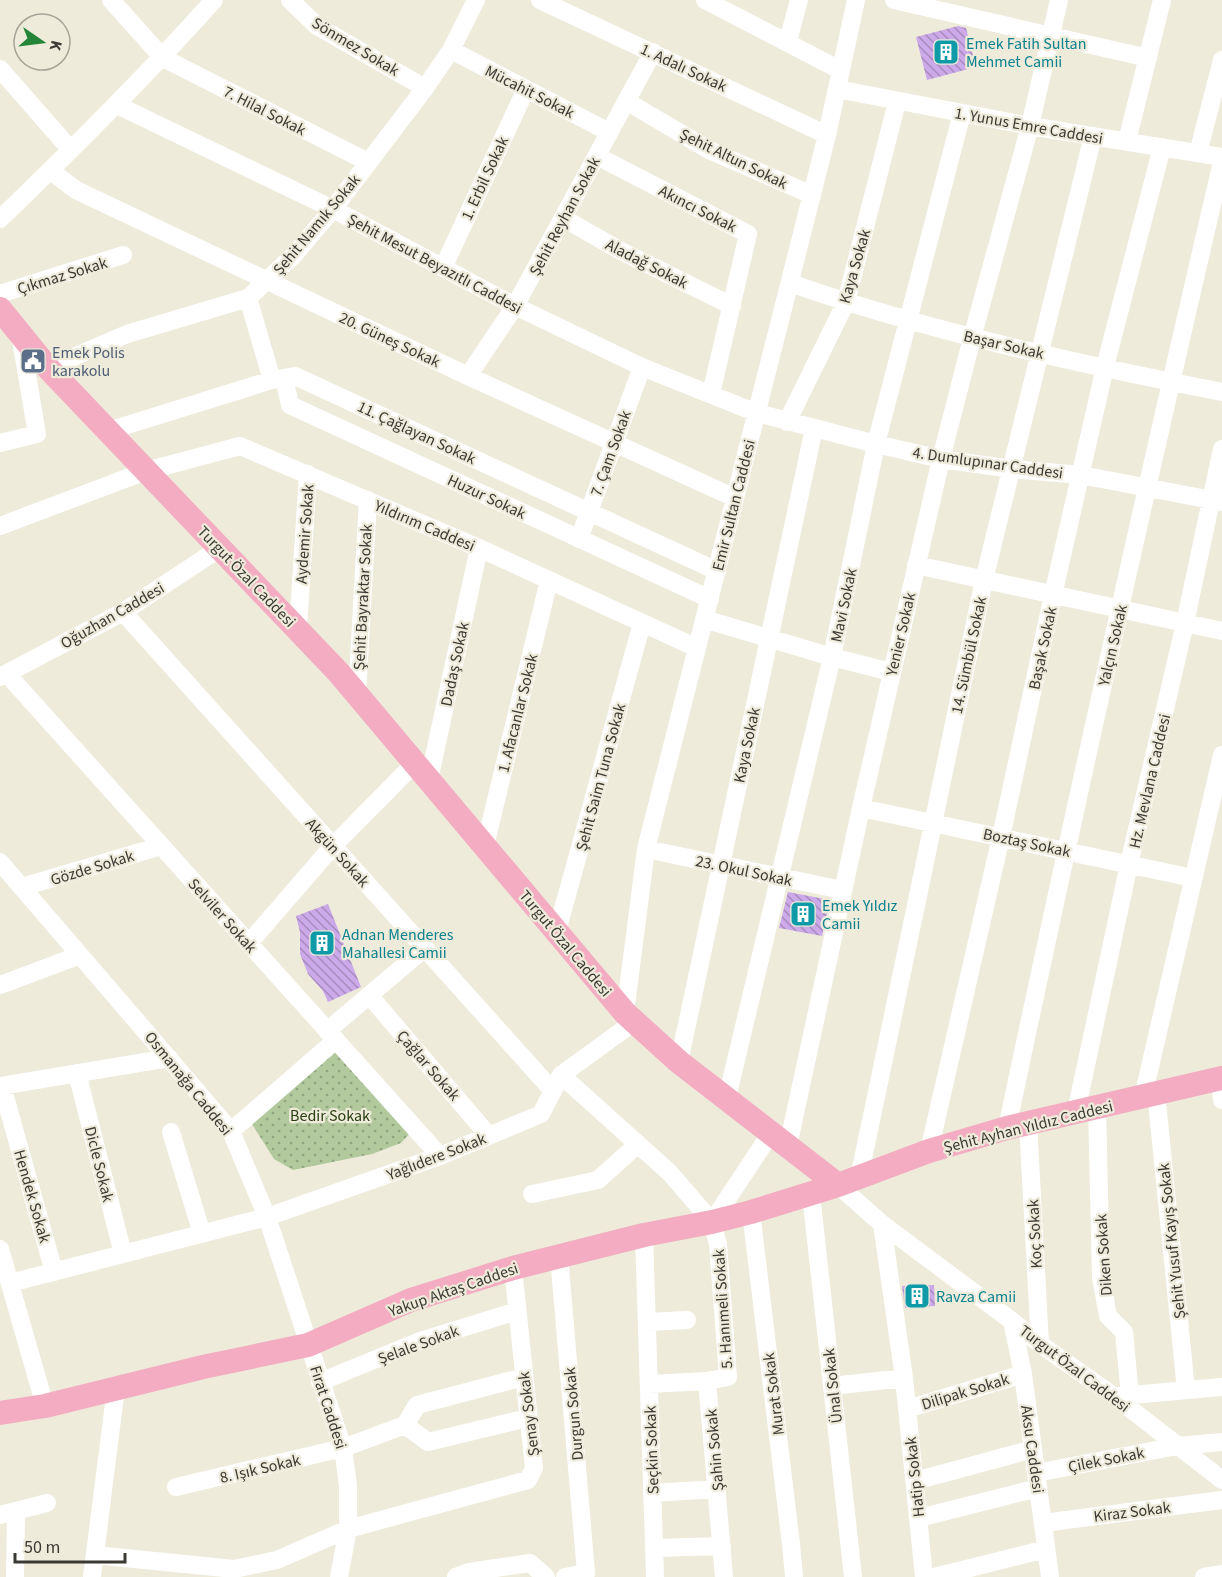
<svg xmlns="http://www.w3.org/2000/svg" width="1222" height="1577" font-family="'Source Sans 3',sans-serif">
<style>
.park{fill:url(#park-dots)}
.building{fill:url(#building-back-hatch)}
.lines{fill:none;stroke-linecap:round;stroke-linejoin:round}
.minor{stroke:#fff;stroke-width:18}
.major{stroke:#f3acc1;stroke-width:24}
.labels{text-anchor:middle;stroke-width:4.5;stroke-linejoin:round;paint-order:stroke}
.culture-label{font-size:16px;fill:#0d838f;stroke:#eeebdb;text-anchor:start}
.street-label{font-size:16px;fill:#3b3933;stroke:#eeebdb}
.service-label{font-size:16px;fill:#4e5e75;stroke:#eeebdb;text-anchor:start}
.park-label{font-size:16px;fill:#283f10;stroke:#eeebdb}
</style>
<defs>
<pattern id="park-dots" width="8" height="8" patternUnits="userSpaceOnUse" patternTransform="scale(1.5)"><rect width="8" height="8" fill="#b1c99d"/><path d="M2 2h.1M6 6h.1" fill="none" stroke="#91a481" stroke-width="1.8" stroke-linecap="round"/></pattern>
<pattern id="building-back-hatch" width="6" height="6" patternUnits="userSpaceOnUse" patternTransform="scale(1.5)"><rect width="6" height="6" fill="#cca9e9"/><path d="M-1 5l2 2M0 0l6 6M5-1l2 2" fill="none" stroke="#a78bbd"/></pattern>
</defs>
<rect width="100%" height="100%" fill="#eeebdb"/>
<path class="park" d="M336 1047 410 1133 401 1143 372 1154 293 1170 274 1159 252 1124Z"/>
<path class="building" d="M958 26 966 28 976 67 927 80 916 37Z
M788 892 830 900 822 936 779 928Z
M328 904 361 987 328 1002 323 991 308 974 300 954V932L296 916Z
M934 1285 935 1306 905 1308 902 1286Z"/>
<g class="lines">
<path class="minor" d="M111 0 163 58 368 162
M290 0 317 26 425 88
M540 0 827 135
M705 0 840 70
M894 0 1148 58
M788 41 799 0
M451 50 609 132
M0 69 71 150
M837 89 1030 126 1222 157
M626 101 709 150 812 195
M117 105 333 209 515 306 642 367 757 413 876 444 941 459 1012 469 1081 475 1222 502
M1127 141 1162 0
M1198 153 1222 60
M597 156 748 234 711 394
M51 171 76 190 468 376 735 498
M563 218 621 251 732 306
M0 219C74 148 146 76 214 0
M443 268 526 89
M790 283C930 332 1076 363 1222 392
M0 294 123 255
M248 298 272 380
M48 368 127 334 248 298 293 256 333 209 425 88 451 50 476 0
M468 376 515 306 653 52
M284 378 290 405 710 599
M787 422 846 302 897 102
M108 431 272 380 295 376 717 571
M0 443 37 434 20 334
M0 526 146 471 240 446 479 548 697 648
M579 539 642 367
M916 565 1222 631
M123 612 553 1091
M704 619 832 657 891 672
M298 629 308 474
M7 674 440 1156
M0 677 123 612 220 548
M357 695 368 500
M429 780 479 548
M861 808 1193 878
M485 846 549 580
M646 849 842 890
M0 862 231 1131 267 1217 343 1448 348 1486V1529L339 1577
M22 887 161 846
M557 931 642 623
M249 943 332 847 414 764
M0 985 80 955
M369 995 489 1136
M625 1013 646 849 827 135 856 0
M327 1031 425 948
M679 1062 814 428
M77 1073 123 1254
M561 1075 670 1173 712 1222 718 1244 728 1377 707 1381
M1220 1079 1222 1100
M0 1086 169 1058
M2 1086 54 1272
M1156 1092 1186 1390
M1143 1097 1222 755
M727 1098 832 657 876 444 962 113
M1097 1107 1101 1277 1108 1316 1124 1332 1130 1396
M1076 1112 1129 864 1185 623 1222 449
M1028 1123 1040 1344
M1007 1128C1075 805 1147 483 1222 162
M231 1131 336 1040
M171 1132 202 1234
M788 1146 861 808 941 459 972 338 1030 126 1059 0
M929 1151 1001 837 1053 595 1105 367 1162 147
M859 1178 984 580 1093 136
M838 1185 882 1224 1012 1321 1040 1344 1115 1397 1222 1480
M532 1194 598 1180 638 1144
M811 1194 853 1577
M751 1212 791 1544 794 1577
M712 1222 771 1133
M882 1224 904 1378 924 1577
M644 1235 655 1577
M0 1249 45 1406
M559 1256 586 1573 565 1577
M10 1283 267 1217 440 1156 541 1114 561 1075 634 1022
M1012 1321 1023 1374 1050 1577
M648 1322 687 1320
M320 1382 420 1341 517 1311
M649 1384 707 1381 724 1577
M832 1386 904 1378
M1120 1396 1222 1387
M907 1409 1023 1374
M405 1425 417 1405 524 1377
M1036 1473 1177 1446 1222 1442
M915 1481 1033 1449
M176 1487 343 1448 405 1425 428 1442 528 1418
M652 1493 717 1489
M0 1515 47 1503
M919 1518 1038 1488
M1043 1523 1222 1500
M654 1548 722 1546
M95 1555 234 1569 277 1560 348 1529 528 1480 534 1468 513 1268
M15 1577 16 1512
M92 1577 116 1388
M456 1577 469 1572 530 1563 546 1577
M934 1577 1046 1549
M1204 1577 1222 1574"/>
<path class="major" d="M0 309 48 368 339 673 625 1013 679 1062 838 1185
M0 1413 45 1406 203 1367 308 1345 411 1300 513 1268 644 1235 712 1222 751 1212 838 1185 929 1151 1007 1128 1222 1078"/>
</g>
<defs>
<g id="building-square" transform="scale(1.35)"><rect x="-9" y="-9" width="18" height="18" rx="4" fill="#0f9aa8" stroke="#eeebdb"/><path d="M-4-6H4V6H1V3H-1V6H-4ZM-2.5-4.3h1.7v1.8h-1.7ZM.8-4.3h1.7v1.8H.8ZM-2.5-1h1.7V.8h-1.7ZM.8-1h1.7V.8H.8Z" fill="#fff"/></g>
<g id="civic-square" transform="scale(1.35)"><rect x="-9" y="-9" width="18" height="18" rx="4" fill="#5c6f8a" stroke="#eeebdb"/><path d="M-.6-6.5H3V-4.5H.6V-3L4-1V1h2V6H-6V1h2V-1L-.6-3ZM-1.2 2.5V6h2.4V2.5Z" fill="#fff"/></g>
</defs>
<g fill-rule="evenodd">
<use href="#building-square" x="946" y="52"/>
<use href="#civic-square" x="33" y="361"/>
<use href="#building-square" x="803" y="914"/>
<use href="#building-square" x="322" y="943"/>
<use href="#building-square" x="917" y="1296"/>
</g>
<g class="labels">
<g class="culture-label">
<text x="966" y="49">Emek Fatih Sultan<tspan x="966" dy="18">Mehmet Camii</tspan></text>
<text x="822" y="911">Emek Yıldız<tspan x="822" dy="18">Camii</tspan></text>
<text x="342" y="940">Adnan Menderes<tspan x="342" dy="18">Mahallesi Camii</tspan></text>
<text x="936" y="1302">Ravza Camii</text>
</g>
<g class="street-label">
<text transform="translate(356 46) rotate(31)" y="6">Sönmez Sokak</text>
<text transform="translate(684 67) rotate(25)" y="6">1. Adalı Sokak</text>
<text transform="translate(530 91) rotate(27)" y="6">Mücahit Sokak</text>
<text transform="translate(265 110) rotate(27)" y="6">7. Hilal Sokak</text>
<text transform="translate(1029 125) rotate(10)" y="6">1. Yunus Emre Caddesi</text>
<text transform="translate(734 158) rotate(26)" y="6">Şehit Altun Sokak</text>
<text transform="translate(484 178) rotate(-65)" y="6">1. Erbil Sokak</text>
<text transform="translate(698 208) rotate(27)" y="6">Akıncı Sokak</text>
<text transform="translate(564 216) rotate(-62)" y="6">Şehit Reyhan Sokak</text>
<text transform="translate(316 224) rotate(-50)" y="6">Şehit Namık Sokak</text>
<text transform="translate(435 263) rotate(28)" y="6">Şehit Mesut Beyazıtlı Caddesi</text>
<text transform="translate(647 263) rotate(27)" y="6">Aladağ Sokak</text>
<text transform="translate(854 266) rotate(-74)" y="6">Kaya Sokak</text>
<text transform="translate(62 275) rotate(-17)" y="6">Çıkmaz Sokak</text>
<text transform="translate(390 339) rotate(25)" y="6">20. Güneş Sokak</text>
<text transform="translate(1004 344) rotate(13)" y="6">Başar Sokak</text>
<text transform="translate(417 432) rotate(25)" y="6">11. Çağlayan Sokak</text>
<text transform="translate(610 453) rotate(-70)" y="6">7. Çam Sokak</text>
<text transform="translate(988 462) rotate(8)" y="6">4. Dumlupınar Caddesi</text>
<text transform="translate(487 496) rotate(25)" y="6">Huzur Sokak</text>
<text transform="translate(733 505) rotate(-76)" y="6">Emir Sultan Caddesi</text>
<text transform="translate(425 525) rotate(23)" y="6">Yıldırım Caddesi</text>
<text transform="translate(304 534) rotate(-86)" y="6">Aydemir Sokak</text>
<text transform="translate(247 576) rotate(46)" y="6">Turgut Özal Caddesi</text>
<text transform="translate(362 597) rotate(-87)" y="6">Şehit Bayraktar Sokak</text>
<text transform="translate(843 605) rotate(-78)" y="6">Mavi Sokak</text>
<text transform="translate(112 615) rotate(-30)" y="6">Oğuzhan Caddesi</text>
<text transform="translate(900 634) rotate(-77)" y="6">Yenier Sokak</text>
<text transform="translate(1112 645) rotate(-77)" y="6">Yalçın Sokak</text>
<text transform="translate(1042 648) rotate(-78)" y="6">Başak Sokak</text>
<text transform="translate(968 655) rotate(-78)" y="6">14. Sümbül Sokak</text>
<text transform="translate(454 664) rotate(-78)" y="6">Dadaş Sokak</text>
<text transform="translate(517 713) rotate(-76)" y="6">1. Afacanlar Sokak</text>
<text transform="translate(746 745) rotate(-78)" y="6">Kaya Sokak</text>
<text transform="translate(600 777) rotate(-75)" y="6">Şehit Saim Tuna Sokak</text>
<text transform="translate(1149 781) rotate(-77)" y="6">Hz. Mevlana Caddesi</text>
<text transform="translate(1027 842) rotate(12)" y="6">Boztaş Sokak</text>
<text transform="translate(338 852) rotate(48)" y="6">Akgün Sokak</text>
<text transform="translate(92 867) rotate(-17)" y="6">Gözde Sokak</text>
<text transform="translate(744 870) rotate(12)" y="6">23. Okul Sokak</text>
<text transform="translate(223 915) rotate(48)" y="6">Selviler Sokak</text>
<text transform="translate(566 943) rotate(50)" y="6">Turgut Özal Caddesi</text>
<text transform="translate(429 1065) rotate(49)" y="6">Çağlar Sokak</text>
<text transform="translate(189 1083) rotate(51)" y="6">Osmanağa Caddesi</text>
<text transform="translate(1028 1126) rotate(-14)" y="6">Şehit Ayhan Yıldız Caddesi</text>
<text transform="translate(436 1156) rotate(-21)" y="6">Yağlıdere Sokak</text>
<text transform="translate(100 1164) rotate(76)" y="6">Dicle Sokak</text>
<text transform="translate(33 1196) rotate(74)" y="6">Hendek Sokak</text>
<text transform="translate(1034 1234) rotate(-93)" y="6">Koç Sokak</text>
<text transform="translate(1171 1241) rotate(-96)" y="6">Şehit Yusuf Kayış Sokak</text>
<text transform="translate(1103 1255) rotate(-94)" y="6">Diken Sokak</text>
<text transform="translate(453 1289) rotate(-19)" y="6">Yakup Aktaş Caddesi</text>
<text transform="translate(722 1309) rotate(-94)" y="6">5. Hanımeli Sokak</text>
<text transform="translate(418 1344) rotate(-20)" y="6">Şelale Sokak</text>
<text transform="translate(1075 1368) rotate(37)" y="6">Turgut Özal Caddesi</text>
<text transform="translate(832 1386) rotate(-96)" y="6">Ünal Sokak</text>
<text transform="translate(965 1391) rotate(-17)" y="6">Dilipak Sokak</text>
<text transform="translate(773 1394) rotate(-97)" y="6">Murat Sokak</text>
<text transform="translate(329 1407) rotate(72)" y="6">Fırat Caddesi</text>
<text transform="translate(528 1414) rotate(-97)" y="6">Şenay Sokak</text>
<text transform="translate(573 1414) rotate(-95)" y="6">Durgun Sokak</text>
<text transform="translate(1033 1449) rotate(82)" y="6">Aksu Caddesi</text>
<text transform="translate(651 1450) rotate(-92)" y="6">Seçkin Sokak</text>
<text transform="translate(714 1450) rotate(-95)" y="6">Şahin Sokak</text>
<text transform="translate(1106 1459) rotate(-11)" y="6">Çilek Sokak</text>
<text transform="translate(260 1468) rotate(-13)" y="6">8. Işık Sokak</text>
<text transform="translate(914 1477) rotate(-96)" y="6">Hatip Sokak</text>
<text transform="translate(1132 1511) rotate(-7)" y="6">Kiraz Sokak</text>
</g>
<g class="service-label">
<text x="52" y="358">Emek Polis<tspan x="52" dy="18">karakolu</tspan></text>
</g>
<g class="park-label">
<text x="330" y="1121">Bedir Sokak</text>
</g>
</g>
<g transform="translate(42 42) rotate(104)"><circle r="28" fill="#eeebdb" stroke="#a6a498" stroke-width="1.5"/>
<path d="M0-4.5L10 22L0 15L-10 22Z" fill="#248538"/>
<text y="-9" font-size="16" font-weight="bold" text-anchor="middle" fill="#3b3933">K</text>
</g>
<path d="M15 1553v9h110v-9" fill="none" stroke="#3b3933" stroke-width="3"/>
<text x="24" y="1553" font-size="18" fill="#3b3933" stroke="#eeebdb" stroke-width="4.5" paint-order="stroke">50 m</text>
</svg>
